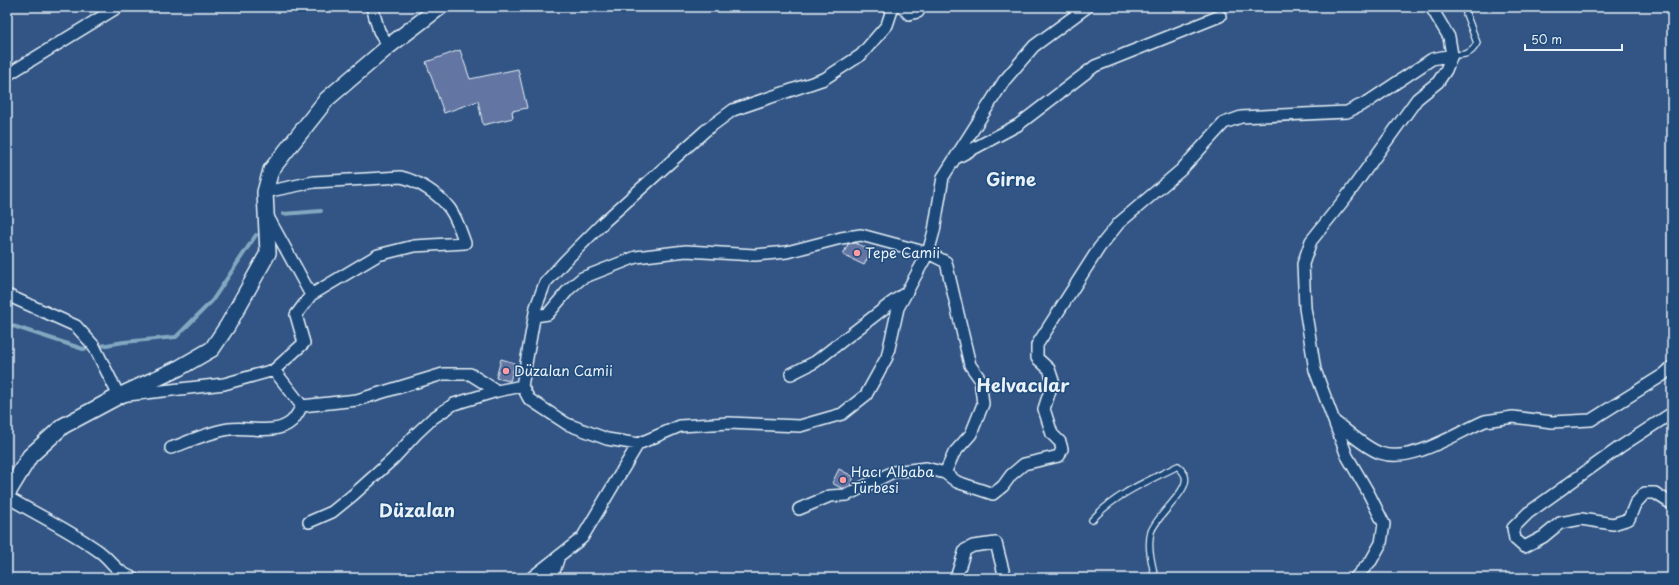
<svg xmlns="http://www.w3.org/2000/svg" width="1679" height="585" font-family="'Playpen Sans',sans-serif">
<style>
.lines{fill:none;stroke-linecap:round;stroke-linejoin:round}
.stream{stroke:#83a8c0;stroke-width:4}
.building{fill:#6374a2;stroke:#e8f1f8}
.lane-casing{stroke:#e8f1f8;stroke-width:8}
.street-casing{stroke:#e8f1f8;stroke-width:14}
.secondary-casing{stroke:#e8f1f8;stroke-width:18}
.lane{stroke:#1f4a7a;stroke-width:5.5}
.street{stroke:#1f4a7a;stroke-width:11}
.secondary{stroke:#1f4a7a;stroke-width:15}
.poi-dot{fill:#ff9aa2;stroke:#1f4a7a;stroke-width:1.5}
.labels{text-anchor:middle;stroke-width:3;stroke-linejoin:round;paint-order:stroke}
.poi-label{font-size:14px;fill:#e8f1f8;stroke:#1f4a7a;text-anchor:start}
.district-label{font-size:18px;font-weight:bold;fill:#e8f1f8;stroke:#1f4a7a}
</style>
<rect width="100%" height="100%" fill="#325585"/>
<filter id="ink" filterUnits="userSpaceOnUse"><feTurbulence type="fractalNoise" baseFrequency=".025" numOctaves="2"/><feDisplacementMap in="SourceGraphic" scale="8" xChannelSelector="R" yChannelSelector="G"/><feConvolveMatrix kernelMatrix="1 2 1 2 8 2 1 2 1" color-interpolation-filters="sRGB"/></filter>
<g filter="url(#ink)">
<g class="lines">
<path class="stream" d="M283 214 321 211
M7 324 83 349 124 342 176 337 212 301 256 235"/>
</g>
<path class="building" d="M460 50 470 79 518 69 527 108 512 111 513 118 483 125 478 101 444 113 426 62Z
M855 243 871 250 864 265 843 255 848 244Z
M501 359 515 363 510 381 496 378Z
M839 469 854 477 850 486 845 488H841L832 483Z"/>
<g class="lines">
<g class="lane-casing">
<path id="lane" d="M1452 55C1464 55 1471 55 1477 43L1466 14 1468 7
M1092 520C1115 494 1148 481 1178 466 1180 469 1184 472 1185 476 1190 491 1157 514 1151 532 1147 547 1152 563 1155 578"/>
</g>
<g class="street-casing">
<path id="street" d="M372 7 379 31 389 46
M893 7 887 25 861 55 824 79 733 110 706 130 605 221 565 261 545 283 536 307 522 386 529 399 567 424 607 439 638 444 680 426 729 423 800 426 842 414 866 395 887 357 898 308 928 253 934 231 943 177 1004 81 1034 46 1087 7
M902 7 909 14 918 12 921 7
M7 75 118 7
M956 158 1018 125 1095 66 1220 16
M265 192 314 182 401 177C418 181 439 194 450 209 457 219 461 232 465 243L414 246 378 255 311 295 296 315 304 343 274 370
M267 215 311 295
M7 295 76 326 94 346 119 396 224 384 274 370 302 406 357 400 443 374H470L497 391 522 386
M535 316 548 314 569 289 582 278 636 257 686 251 755 255 766 254 787 252 841 238 861 235 928 253 946 262 970 365 980 379 983 404 971 434 954 453 945 473 957 482 993 494 1003 486 1011 475 1024 464 1059 456 1062 449 1060 442 1052 434 1044 409 1053 381 1049 369 1037 358V345L1099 248 1119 223 1181 170 1224 123 1241 117 1347 112 1369 101 1432 59 1452 55
M791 374 815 362 891 303 904 294
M1672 413 1620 447 1528 513 1513 528 1515 539 1524 547 1543 537 1560 523 1581 519 1613 524 1629 519 1635 504 1645 493H1655L1672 504
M1335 422C1349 432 1364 447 1380 453 1412 464 1456 433 1485 421L1513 417 1552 422 1591 420 1663 375 1672 367
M171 448C190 441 209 432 229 429 248 426 276 436 292 421 296 417 299 411 302 406
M7 497C38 515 71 531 100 552 113 562 115 571 133 578
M799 509 830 496 847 495 893 472 926 468 945 473
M309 522 332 512 353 495 393 459 416 434 433 418 454 404 497 391
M531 578 582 538 638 444
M552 578 559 556
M956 578 965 550 973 546 996 543 1005 578
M1355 578 1371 561 1381 543 1384 524 1368 492 1347 456 1315 370 1305 308 1303 264 1311 241 1347 196 1417 99 1438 82 1446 70 1452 55 1449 37 1431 7"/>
</g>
<g class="secondary-casing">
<path id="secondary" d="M7 494 30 456 63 426 119 396 179 368 212 349 228 325 268 253 265 192 271 170 327 99 389 46 440 7"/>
</g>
<use href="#lane" class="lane"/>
<use href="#street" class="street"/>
<use href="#secondary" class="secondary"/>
</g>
</g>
<g class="poi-dot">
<circle cx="857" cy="253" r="4"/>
<circle cx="506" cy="371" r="4"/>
<circle cx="843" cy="480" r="4"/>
</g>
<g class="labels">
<g class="poi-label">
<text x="865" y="258">Tepe Camii</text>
<text x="514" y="376">Düzalan Camii</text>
<text x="851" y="477">Hacı Albaba<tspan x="851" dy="16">Türbesi</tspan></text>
</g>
<g class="district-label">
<text x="1011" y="186">Girne</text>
<text x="1023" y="392">Helvacılar</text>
<text x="417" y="517">Düzalan</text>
</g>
</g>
<rect width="1679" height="585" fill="none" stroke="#1f4a7a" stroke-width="24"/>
<rect x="12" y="12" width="1655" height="561" fill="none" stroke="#e8f1f8" stroke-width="1.5" filter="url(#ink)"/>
<path d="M1525 44v6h97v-6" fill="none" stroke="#e8f1f8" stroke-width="2"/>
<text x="1531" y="44" font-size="12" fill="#e8f1f8" stroke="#1f4a7a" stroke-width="3" paint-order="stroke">50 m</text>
</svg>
